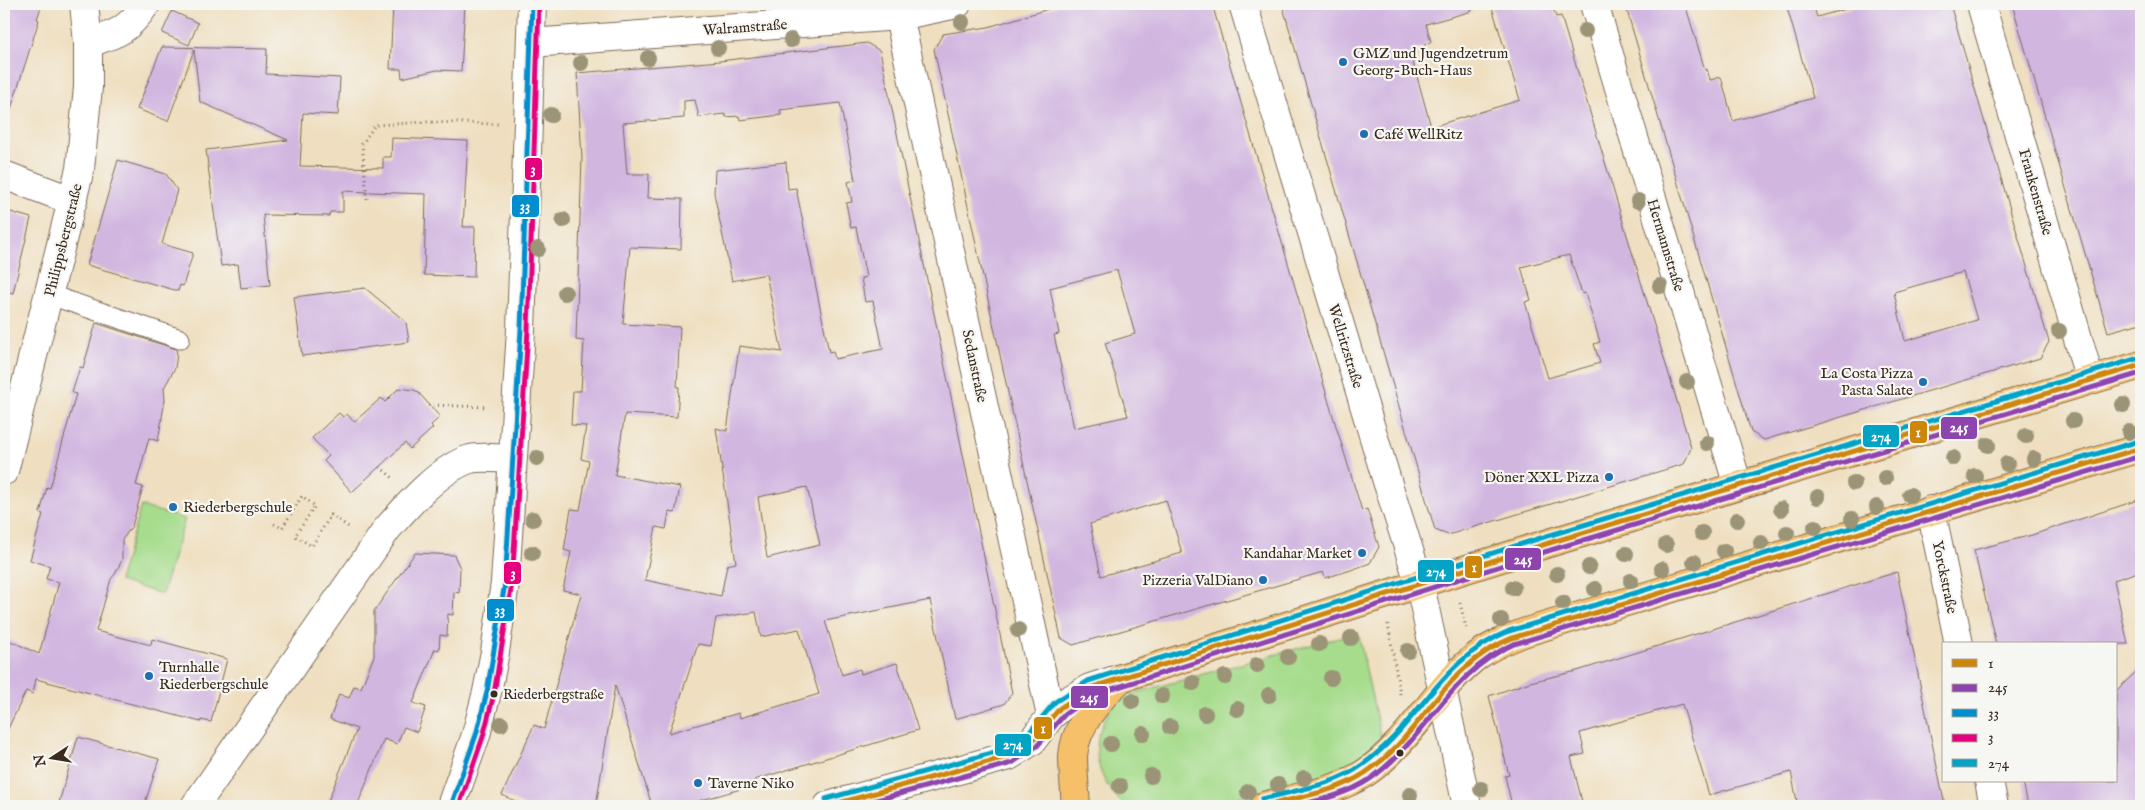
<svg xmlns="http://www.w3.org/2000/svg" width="2145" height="810" font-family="'IM FELL English',serif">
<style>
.green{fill:#a6dc8c;stroke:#708355}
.building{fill:#d1b6e0;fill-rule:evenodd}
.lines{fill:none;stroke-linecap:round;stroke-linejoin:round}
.service-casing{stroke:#7a6957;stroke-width:21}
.minor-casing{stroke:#7a6957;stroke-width:30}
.tertiary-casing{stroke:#7a6957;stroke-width:30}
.primary-casing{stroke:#7a6957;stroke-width:30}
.path{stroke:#7a6957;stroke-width:3;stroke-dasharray:1 4;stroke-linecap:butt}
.service{stroke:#fff;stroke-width:19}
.minor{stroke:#fff;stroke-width:28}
.tertiary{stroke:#fff;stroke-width:28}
.primary{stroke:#f6c06b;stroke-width:28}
.bus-1-casing{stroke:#f6f6f2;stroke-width:9}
.bus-2-casing{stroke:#f6f6f2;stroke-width:9}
.bus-3-casing{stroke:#f6f6f2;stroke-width:9}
.bus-4-casing{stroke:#f6f6f2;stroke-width:9}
.bus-5-casing{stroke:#f6f6f2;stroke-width:9}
.bus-1{stroke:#ce8608;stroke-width:5}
.bus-2{stroke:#8e44ad;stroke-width:5}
.bus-3{stroke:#008ecf;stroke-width:5}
.bus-4{stroke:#e5007d;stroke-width:5}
.bus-5{stroke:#03a3c5;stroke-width:5}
.tree{fill:#9b9476}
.poi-dot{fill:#1f6fb2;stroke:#f6f6f2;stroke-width:2}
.bus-dot{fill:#3b2a1e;stroke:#f6f6f2;stroke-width:2}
.labels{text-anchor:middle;stroke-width:4.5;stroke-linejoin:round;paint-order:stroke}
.bus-label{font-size:14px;fill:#3b2a1e;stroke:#f6f6f2;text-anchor:start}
.street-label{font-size:15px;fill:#3b2a1e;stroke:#f6f6f2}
.poi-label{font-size:15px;fill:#3b2a1e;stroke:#f6f6f2;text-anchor:start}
.line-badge{stroke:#f6f6f2;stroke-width:2}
.badge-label{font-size:14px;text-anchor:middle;font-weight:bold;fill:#fff}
</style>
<rect width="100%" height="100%" fill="#f6f6f2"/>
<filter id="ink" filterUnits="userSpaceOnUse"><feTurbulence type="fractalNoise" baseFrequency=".02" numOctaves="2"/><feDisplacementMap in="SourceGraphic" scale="10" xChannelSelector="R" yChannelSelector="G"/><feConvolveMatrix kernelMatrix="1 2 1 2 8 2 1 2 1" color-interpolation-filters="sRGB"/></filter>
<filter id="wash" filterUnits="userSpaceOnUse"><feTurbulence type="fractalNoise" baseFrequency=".0096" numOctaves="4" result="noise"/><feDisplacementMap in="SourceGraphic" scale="20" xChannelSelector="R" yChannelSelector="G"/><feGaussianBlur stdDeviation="1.12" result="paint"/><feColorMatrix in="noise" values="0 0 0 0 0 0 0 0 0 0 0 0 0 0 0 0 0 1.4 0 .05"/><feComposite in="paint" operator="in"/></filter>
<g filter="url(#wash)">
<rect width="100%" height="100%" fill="#efdfc0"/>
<path class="green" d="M141 506 185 519 162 594 119 581Z
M1358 632 1381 739 1354 761 1324 776 1202 806H1125C1089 773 1088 733 1120 697Z"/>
<g id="blocks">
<path class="building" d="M4 4H42L37 19 39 20 9 115H4Z
M393 4H465L461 71 437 70 402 78 401 69H390Z
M1065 4H1212L1332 413 1362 511 1367 509 1379 547 1370 563 1351 570 1325 578 1323 572 1073 645 1061 638 934 49 943 34 988 27ZM1117 270 1135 334 1105 343 1128 416 1074 428 1054 335 1059 334 1050 288ZM1166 500 1182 553 1101 576 1090 524Z
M1282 4H1471L1472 11 1426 24 1431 42 1425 44V47L1410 51 1431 127 1520 100 1491 4H1552L1556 17 1561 16 1691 448 1684 464 1448 535 1435 530ZM1569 255 1582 294 1585 293 1600 342 1594 344 1600 363 1548 378 1525 302 1531 300 1521 267Z
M1625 4H1685L1705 70 1707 69 1710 80 1721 77 1733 121 1813 98 1786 4H1813L1817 17 1864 4H1950L2049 342 2040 358 1764 440 1751 432ZM1963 272 1977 320 1905 341 1894 292Z
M2012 4H2141V323L2108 332Z
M172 11 198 23 189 45 162 33Z
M867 43 880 51 1012 693 1004 704 955 719 930 600 825 621 842 675 860 669 861 674 897 663 918 730 754 780 755 785 681 806 680 803 670 806H652L615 685 596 806H526L502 795 534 725 544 729 581 594 563 590 571 552 564 550 571 509 580 510 589 461 581 459 586 426 571 425 573 391H581L584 341 576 340 582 158 577 73 720 61ZM695 100 699 117 725 114 726 117 739 116 740 120 781 115 780 110 840 103 855 180 848 182 852 202 846 203 851 228 856 227 866 277 861 278 865 302 873 301 883 349 835 359 833 351 829 352 796 188 788 189 786 162 715 170 714 193 732 281 766 274 782 352 739 346 727 431 716 428 736 563 727 565 721 596 645 580 656 527 666 529 669 512 675 513 680 487 615 475 625 414 677 417 679 387H677L680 327 623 324 630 247 681 249 682 199 648 198 649 174H627L623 123 684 118V101ZM807 487 820 545 767 558 758 497ZM756 612 761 637 799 629 819 694 740 718 739 713 669 733 698 644 711 646 716 618Z
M162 47 267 49 266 74 340 78 338 115 303 113 300 166 383 168V157H391L392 138 468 141 463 227H475L474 277 424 275 426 194 343 191V212H330L329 216 263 215 270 285 241 288 238 264 221 266 206 150 288 140 200 102 194 50 168 121 137 109Z
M118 160 166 174 177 190 162 244 193 253 183 286 180 285 178 291 87 265Z
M4 210 31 218 13 293 4 291Z
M365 288 406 322 409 342 302 356 294 297Z
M96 323 176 349 177 354 175 368 164 388 165 400 158 441 149 438 136 485 143 487 132 526 122 540V560L115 574 111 579 96 631 151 645 152 639 227 659 211 722 201 720V722L36 679 33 694 26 691 4 737V638L39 654 59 582 46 579 50 566 30 560 43 514 40 513 47 487 50 488 76 394 72 393 80 367 83 368Z
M399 388 414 390 418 392 440 417 431 425 433 428 410 449 405 443 352 492 324 461 329 456 312 438 339 413 343 417 347 414 354 422 381 398 385 402Z
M2141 499V571L2114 580 2128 644H1996L1974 550 2032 535Z
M415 553 454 555 460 568 459 593 454 592 453 615 448 614 447 636 440 635 439 650 435 649 413 703 426 707 417 732 404 727 397 744 384 739 357 806H326L357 729 330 719 339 694 349 698 354 686 361 688 374 656V611Z
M1897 572 1945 806H1798L1791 772 1709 795 1682 704 1580 733 1585 754 1571 757 1583 806H1512L1505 776 1509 775 1489 696 1530 682 1577 671Z
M2141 667V806H2028L2023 781H2116V691Z
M78 737 159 759 144 806H58Z"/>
</g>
</g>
<g filter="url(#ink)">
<use href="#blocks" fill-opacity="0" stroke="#7a6957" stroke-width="1"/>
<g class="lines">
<g class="service-casing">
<path id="service" d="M50 295 180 339"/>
</g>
<g class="minor-casing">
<path id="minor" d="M1243 4 1387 481 1420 585 1467 806
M1594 4 1738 486
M1981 4 2090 380
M899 16 1051 716
M88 43C118 34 128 30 146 4
M531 43 899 16 957 4
M4 175 73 201
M4 471 80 169 88 87V43L84 4
M1931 510 1959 644
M1989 781 1994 806
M195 806 387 529C406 507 440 468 470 459 482 456 500 459 512 459
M828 806 1009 756 1032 741 1051 716 1069 700 1090 688 1121 678"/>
</g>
<g class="tertiary-casing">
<path id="tertiary" d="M451 806 476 735 487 692 495 652 505 583 521 330 532 4"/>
</g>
<g class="primary-casing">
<path id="primary" d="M1076 806C1075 790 1073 772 1073 756 1075 726 1100 697 1121 678L1549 543 2141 365
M1264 806C1297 797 1336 792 1365 773 1407 745 1433 693 1472 660 1487 647 1507 639 1526 632L2141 448"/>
</g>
<path class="path" d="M367 199 362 144 375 125 427 122 498 124
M428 405 488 407
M380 467 393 478
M274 524 282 528 302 496 315 506 295 536 312 546 331 515 350 528
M1460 603 1466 628
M1388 624 1400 694"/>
<use href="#service" class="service"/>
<use href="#minor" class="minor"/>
<use href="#tertiary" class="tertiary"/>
<use href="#primary" class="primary"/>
<g class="bus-1-casing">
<path id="bus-1" d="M828 806 1009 756 1032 741 1060 708 1090 688 1549 543 2141 365
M1264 806C1298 797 1335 793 1365 773 1424 734 1441 667 1512 638L2141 448"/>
</g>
<g class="bus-2-casing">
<path id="bus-2" d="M855 806 1012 763 1037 746 1065 714 1093 695 1551 550 2141 373
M1295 806C1320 800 1348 794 1370 779 1426 740 1449 672 1514 644L2141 456"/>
</g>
<g class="bus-3-casing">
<path id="bus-3" d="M451 806 476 735 487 692 505 583 521 330 532 4"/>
</g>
<g class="bus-4-casing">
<path id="bus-4" d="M459 806 483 737 494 694 512 583 528 330 539 4"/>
</g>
<g class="bus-5-casing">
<path id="bus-5" d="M826 799 1006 749 1027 735 1055 702 1088 681 1547 536 2139 358
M1262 799C1295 790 1334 786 1362 765 1420 724 1438 660 1509 631L2139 441"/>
</g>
<use href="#bus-1" class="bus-1"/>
<use href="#bus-2" class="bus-2"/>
<use href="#bus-3" class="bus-3"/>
<use href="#bus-4" class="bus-4"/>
<use href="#bus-5" class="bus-5"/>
</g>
<g class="tree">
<circle cx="962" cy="22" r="8"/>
<circle cx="1585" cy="31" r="8"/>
<circle cx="791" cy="40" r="8"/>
<circle cx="718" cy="48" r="8"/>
<circle cx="648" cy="58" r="8"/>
<circle cx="581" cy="63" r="8"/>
<circle cx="551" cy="115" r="8"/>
<circle cx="1638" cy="201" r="8"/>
<circle cx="563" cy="220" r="8"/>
<circle cx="538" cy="249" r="8"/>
<circle cx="1660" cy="286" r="8"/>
<circle cx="565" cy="293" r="8"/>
<circle cx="2059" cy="331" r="8"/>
<circle cx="1687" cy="382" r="8"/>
<circle cx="2123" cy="405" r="8"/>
<circle cx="2073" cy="421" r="8"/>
<circle cx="2129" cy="432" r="8"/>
<circle cx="2026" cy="436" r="8"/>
<circle cx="1707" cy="443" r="8"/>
<circle cx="1988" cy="445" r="8"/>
<circle cx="537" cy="458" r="8"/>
<circle cx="1953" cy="458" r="8"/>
<circle cx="2034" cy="459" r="8"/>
<circle cx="2007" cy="464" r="8"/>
<circle cx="1975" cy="476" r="8"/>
<circle cx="1885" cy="478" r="8"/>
<circle cx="1854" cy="483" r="8"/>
<circle cx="1910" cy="495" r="8"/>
<circle cx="1818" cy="497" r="8"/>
<circle cx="1877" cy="507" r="8"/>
<circle cx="1781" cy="509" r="8"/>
<circle cx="533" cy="519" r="8"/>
<circle cx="1852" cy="519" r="8"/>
<circle cx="1737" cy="520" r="8"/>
<circle cx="1815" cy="527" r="8"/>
<circle cx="1702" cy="533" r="8"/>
<circle cx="1787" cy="533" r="8"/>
<circle cx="1761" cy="543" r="8"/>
<circle cx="1666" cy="545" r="8"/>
<circle cx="1724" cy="551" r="8"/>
<circle cx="532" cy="553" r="8"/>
<circle cx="1626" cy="554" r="8"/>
<circle cx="1694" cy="562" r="8"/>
<circle cx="1589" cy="567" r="8"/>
<circle cx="1662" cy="569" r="8"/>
<circle cx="1557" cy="574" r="8"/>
<circle cx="1631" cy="581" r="8"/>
<circle cx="1513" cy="588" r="8"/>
<circle cx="1595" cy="589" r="8"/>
<circle cx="1563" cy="603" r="8"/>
<circle cx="1501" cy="620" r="8"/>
<circle cx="1018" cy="630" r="8"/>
<circle cx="1351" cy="638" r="8"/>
<circle cx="1319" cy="644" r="8"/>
<circle cx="1408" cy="651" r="8"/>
<circle cx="1288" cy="657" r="8"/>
<circle cx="1257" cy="665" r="8"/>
<circle cx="1225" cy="677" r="8"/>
<circle cx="1331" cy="678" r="8"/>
<circle cx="1193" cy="683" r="8"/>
<circle cx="1269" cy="695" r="8"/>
<circle cx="1162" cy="696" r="8"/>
<circle cx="1132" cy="701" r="8"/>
<circle cx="1237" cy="709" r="8"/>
<circle cx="1205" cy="714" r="8"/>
<circle cx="501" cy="724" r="8"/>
<circle cx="1170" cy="727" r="8"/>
<circle cx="1143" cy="734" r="8"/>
<circle cx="1111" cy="744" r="8"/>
<circle cx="1151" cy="776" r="8"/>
<circle cx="1304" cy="778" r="8"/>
<circle cx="1278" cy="785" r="8"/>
<circle cx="1120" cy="786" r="8"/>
<circle cx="1481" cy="789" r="8"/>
<circle cx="1248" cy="792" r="8"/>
<circle cx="1410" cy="795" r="8"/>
</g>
</g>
<g class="poi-dot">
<circle cx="1343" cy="62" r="5"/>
<circle cx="1364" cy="134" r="5"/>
<circle cx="1923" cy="382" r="5"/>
<circle cx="1609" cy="477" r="5"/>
<circle cx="173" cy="507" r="5"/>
<circle cx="1362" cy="553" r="5"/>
<circle cx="1263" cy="580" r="5"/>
<circle cx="149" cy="676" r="5"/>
<circle cx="698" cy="783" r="5"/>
</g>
<g class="bus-dot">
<circle cx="494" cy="694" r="4.5"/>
<circle cx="1400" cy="753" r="4.5"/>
</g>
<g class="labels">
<g class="bus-label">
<text x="503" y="699">Riederbergstraße</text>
</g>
<g class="street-label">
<text transform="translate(745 27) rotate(-4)" y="5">Walramstraße</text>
<text transform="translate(2036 192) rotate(74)" y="5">Frankenstraße</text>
<text transform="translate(63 240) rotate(-76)" y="5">Philippsbergstraße</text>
<text transform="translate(1666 245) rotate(73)" y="5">Hermannstraße</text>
<text transform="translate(1346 346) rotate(73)" y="5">Wellritzstraße</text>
<text transform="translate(975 366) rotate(78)" y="5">Sedanstraße</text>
<text transform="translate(1945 577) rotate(78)" y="5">Yorckstraße</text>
</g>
<g class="poi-label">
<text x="1353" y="58">GMZ und Jugendzetrum<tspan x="1353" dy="17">Georg-Buch-Haus</tspan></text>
<text x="1374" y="139">Café WellRitz</text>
<text x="1913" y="378" text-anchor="end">La Costa Pizza<tspan x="1913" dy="17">Pasta Salate</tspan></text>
<text x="1599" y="482" text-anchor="end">Döner XXL Pizza</text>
<text x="183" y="512">Riederbergschule</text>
<text x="1352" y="558" text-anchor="end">Kandahar Market</text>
<text x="1253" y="585" text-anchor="end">Pizzeria ValDiano</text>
<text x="159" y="672">Turnhalle<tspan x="159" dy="17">Riederbergschule</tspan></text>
<text x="708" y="788">Taverne Niko</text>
</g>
</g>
<g class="line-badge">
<rect x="524" y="157" width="19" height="24" rx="5" fill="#e5007d"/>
<rect x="511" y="194" width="29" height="24" rx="5" fill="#008ecf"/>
<rect x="1940" y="416" width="38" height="24" rx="5" fill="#8e44ad"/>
<rect x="1909" y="420" width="19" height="24" rx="5" fill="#ce8608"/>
<rect x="1862" y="424" width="38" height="24" rx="5" fill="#03a3c5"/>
<rect x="1504" y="547" width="38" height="24" rx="5" fill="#8e44ad"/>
<rect x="1464" y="555" width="19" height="24" rx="5" fill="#ce8608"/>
<rect x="1417" y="559" width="38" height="24" rx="5" fill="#03a3c5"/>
<rect x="503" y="561" width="19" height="24" rx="5" fill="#e5007d"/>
<rect x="486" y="598" width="29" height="24" rx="5" fill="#008ecf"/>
<rect x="1070" y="685" width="39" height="24" rx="5" fill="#8e44ad"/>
<rect x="1033" y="716" width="20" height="24" rx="5" fill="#ce8608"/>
<rect x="994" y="733" width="38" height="24" rx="5" fill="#03a3c5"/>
</g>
<g class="badge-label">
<text x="533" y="174">3</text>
<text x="525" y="211">33</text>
<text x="1959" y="432">245</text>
<text x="1918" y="437">1</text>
<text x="1881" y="441">274</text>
<text x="1523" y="564">245</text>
<text x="1474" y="572">1</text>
<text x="1436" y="576">274</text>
<text x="513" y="578">3</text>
<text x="500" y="615">33</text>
<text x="1089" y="702">245</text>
<text x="1043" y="733">1</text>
<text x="1013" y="749">274</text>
</g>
<rect width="2145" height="810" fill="none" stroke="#f6f6f2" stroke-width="20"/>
<rect x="1942" y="642" width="175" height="140" fill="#f6f6f2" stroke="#aba49d"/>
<rect x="1952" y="659" width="25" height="8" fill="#ce8608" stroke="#aba49d"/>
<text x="1988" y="668" font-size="15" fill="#3b2a1e">1</text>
<rect x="1952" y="684" width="25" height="8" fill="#8e44ad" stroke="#aba49d"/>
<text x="1988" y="692" font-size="15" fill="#3b2a1e">245</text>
<rect x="1952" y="709" width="25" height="8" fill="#008ecf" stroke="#aba49d"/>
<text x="1988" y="718" font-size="15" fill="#3b2a1e">33</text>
<rect x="1952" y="734" width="25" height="8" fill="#e5007d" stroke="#aba49d"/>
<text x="1988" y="742" font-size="15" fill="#3b2a1e">3</text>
<rect x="1952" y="759" width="25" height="8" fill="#03a3c5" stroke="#aba49d"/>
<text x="1988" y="768" font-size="15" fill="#3b2a1e">274</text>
<g transform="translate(52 758) rotate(258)" stroke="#f6f6f2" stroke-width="4" paint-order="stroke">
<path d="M0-4L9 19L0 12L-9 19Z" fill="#3b2a1e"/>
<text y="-8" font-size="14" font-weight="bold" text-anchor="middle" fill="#3b2a1e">N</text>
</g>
</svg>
